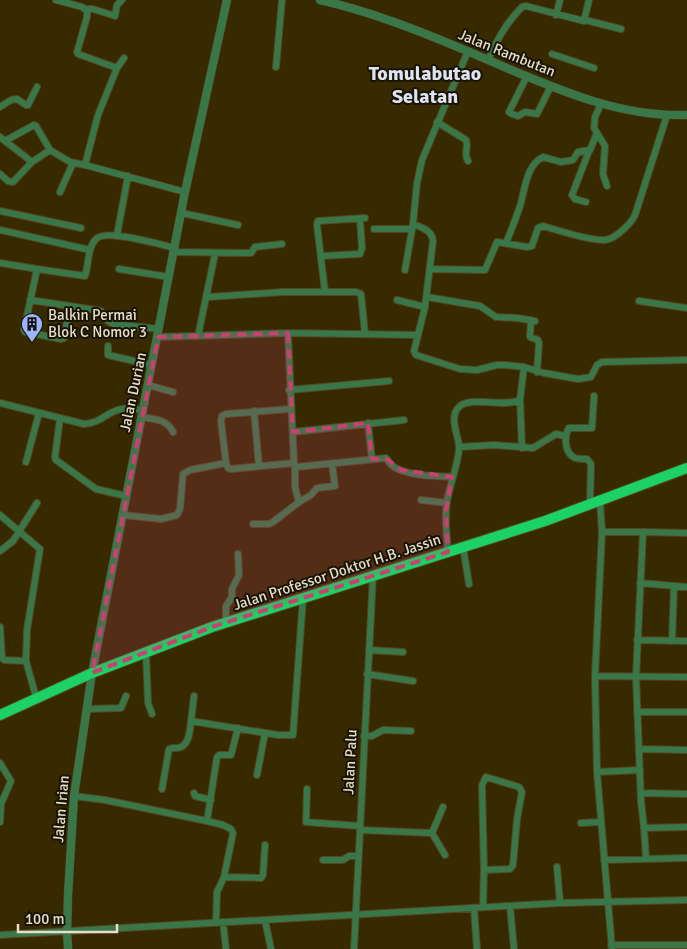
<svg xmlns="http://www.w3.org/2000/svg" width="687" height="949" font-family="Signika,sans-serif">
<style>
.lines{fill:none;stroke-linecap:round;stroke-linejoin:round}
.minor-casing{stroke:#534620;stroke-width:8}
.tertiary-casing{stroke:#534620;stroke-width:9}
.trunk-casing{stroke:#534620;stroke-width:12}
.minor{stroke:#397749;stroke-width:6}
.tertiary{stroke:#397749;stroke-width:8}
.trunk{stroke:#1cd266;stroke-width:10}
.marked{fill:#c94071;fill-opacity:0.2;stroke:#c94071;stroke-width:4;stroke-dasharray:10 6;stroke-linejoin:round}
.labels{text-anchor:middle;stroke-width:4;stroke-linejoin:round;paint-order:stroke}
.street-label{font-size:15px;fill:#e6dec8;stroke:#191304}
.poi-label{font-size:15px;fill:#e6dec8;stroke:#191304;text-anchor:start}
.district-label{font-size:20px;font-weight:bold;fill:#dee3f2;stroke:#191304}
</style>
<rect width="100%" height="100%" fill="#372900"/>
<g class="lines">
<g class="minor-casing">
<path id="minor" d="M56 0 82 7 87 11V17L77 52 78 54 117 68
M86 9H93L115 16 117 5 122 0
M556 15 560 0
M585 20 621 29
M468 51 422 160 417 183 413 224C422 228 432 230 433 241L425 307 414 351 416 355 460 369 477 370 497 365H505L524 367 544 373 578 379 591 377 597 365 602 362 687 360
M552 54 594 68
M488 60C497 40 506 23 522 7L526 6 584 21 589 0
M276 67 282 0
M527 76 509 112 512 114 518 116 525 112 537 114 551 86
M601 104 595 117 594 128 605 146 603 174 607 186
M0 107 11 100 17 99 26 105H28L37 87
M437 122 466 140C469 147 463 154 468 161
M0 137 32 162 50 150 70 162 85 165 185 192
M5 141 34 125 36 126 50 150
M85 165 98 115 117 68 124 58
M0 174 8 181 13 182 32 162
M60 192 73 163
M586 202 575 199 572 195 589 151
M0 211 81 228
M182 213 238 225
M374 229H412
M0 230 90 250
M117 235 128 176
M506 243C511 231 516 218 520 206 525 190 526 165 543 157L561 162 573 160 578 152 590 150 597 133
M174 252 251 253 255 247 282 244
M321 256 360 254 362 248 360 219
M0 263 37 269
M119 269 169 277
M430 269 485 270 497 242 527 247 532 246 538 228 543 226C556 230 592 241 605 240 615 239 631 224 635 215L667 115
M405 270 413 224
M325 292H356L361 294 365 334
M208 297 283 292H325L317 225 318 221 365 218
M427 297 480 306 496 317 517 318 535 321
M30 300 70 306
M397 300 425 307
M639 301 687 308
M531 320 530 337 538 340 539 343 537 372
M159 329 113 324 108 321 101 311 70 306 64 338 61 339 25 332 24 330 37 269 85 276C89 265 87 248 96 239 105 228 161 245 175 248
M288 333 294 463 296 467 386 458C389 461 390 465 394 467 408 476 436 476 452 477
M198 336 215 254
M158 337 288 333 418 335
M108 346V355L152 365
M148 385 173 392
M289 390 389 381
M520 398 522 448
M0 403 84 424C102 423 107 411 122 409 128 408 136 409 142 410
M290 409 226 414 222 416 221 421 226 463 228 468 231 469 294 463
M254 411 259 466
M141 417C154 419 167 419 173 432
M60 418 55 457 56 460 96 489 126 496
M368 423 372 459
M293 432 404 420
M459 447 494 445 533 448 556 434 565 436
M26 462 39 413
M421 500 447 503
M600 501 602 532 595 676 597 772 612 949
M299 502 311 495 317 488 335 486 332 464
M590 504 591 464 587 459C583 459 578 459 575 458 564 453 564 436 569 428H592L594 396
M0 515 40 549 27 630 26 661 36 697
M123 515 161 519 177 515 180 509 183 474 190 470 226 463
M253 524H269L273 522 299 502 295 487V466
M602 532H643
M687 533 643 532 636 677 641 801 644 828 687 827
M463 547 469 584
M0 551 13 541 37 503
M448 552C447 536 444 518 447 502 449 487 460 459 459 446 458 434 448 416 460 406 472 396 503 408 520 400L524 367
M640 583 687 587
M226 622V606L232 597V589L239 575 238 554
M0 627 2 658 4 660 26 661
M637 640 687 641
M672 641 674 586
M369 650 403 652
M146 652 148 703 152 714
M367 674 413 681
M595 676 687 677
M194 696 191 721 278 735H293L303 598
M87 709 121 708 126 696
M637 712H687
M364 736H372L383 730 411 731
M639 749 687 750
M0 763 11 781 1 804 0 822
M597 772 640 770
M257 775 265 733
M486 777 519 787 522 792 517 819 513 865 510 869 484 870 482 785Z
M162 789 169 749C173 747 178 749 181 747 190 743 190 728 191 721
M307 789 306 822 360 826
M194 793 195 796 211 800
M641 793 687 794
M74 796 105 800 207 821 223 825 231 829 233 833 224 877 217 892 216 922
M207 821 217 757 219 755H231L238 728
M581 823 600 822
M644 828 646 859
M360 830 432 833 445 855
M432 833 443 807
M323 860H343L349 856H358
M604 860 687 858
M557 867 560 903
M224 877 261 878 263 875 265 845
M510 906 514 949
M483 907 484 870
M474 908 477 949
M265 920 271 949
M223 922 226 949
M0 935 560 903 687 900
M611 945H687
M354 949 373 575"/>
</g>
<g class="tertiary-casing">
<path id="tertiary" d="M320 0C383 14 449 43 509 69 566 93 623 117 687 115
M68 949 67 932 68 895 74 796 92 673 185 192 227 0"/>
</g>
<g class="trunk-casing">
<path id="trunk" d="M0 715 92 673 212 627 545 521 687 468"/>
</g>
<use href="#minor" class="minor"/>
<use href="#tertiary" class="tertiary"/>
<use href="#trunk" class="trunk"/>
</g>
<path class="marked" d="M288 333 293 432 368 423 372 459H387L401 470 452 477 446 511 448 552 212 627 92 673 158 337Z"/>
<defs>
<g id="building-pin" transform="scale(1.125)"><path d="M0 17L-7.5 6A9.5 9.5 0 1 1 7.5 6Z" fill="#9db4fd" stroke="#191304"/><path d="M-4-6H4V6H1V3H-1V6H-4ZM-2.5-4.3h1.7v1.8h-1.7ZM.8-4.3h1.7v1.8H.8ZM-2.5-1h1.7V.8h-1.7ZM.8-1h1.7V.8H.8Z" fill="#111"/></g>
</defs>
<g fill-rule="evenodd">
<use href="#building-pin" x="32" y="324"/>
</g>
<g class="labels">
<g class="street-label">
<text transform="translate(507 53) rotate(22)" y="5">Jalan Rambutan</text>
<text transform="translate(133 392) rotate(-78)" y="5">Jalan Durian</text>
<text transform="translate(337 572) rotate(-18)" y="5">Jalan Professor Doktor H.B. Jassin</text>
<text transform="translate(350 762) rotate(-87)" y="5">Jalan Palu</text>
<text transform="translate(61 809) rotate(-85)" y="5">Jalan Irian</text>
</g>
<g class="poi-label">
<text x="48" y="320">Balkin Permai<tspan x="48" dy="17">Blok C Nomor 3</tspan></text>
</g>
<g class="district-label">
<text x="425" y="80">Tomulabutao<tspan x="425" dy="23">Selatan</tspan></text>
</g>
</g>
<path d="M18 924v8h99v-8" fill="none" stroke="#e6dec8" stroke-width="2.5"/>
<text x="25" y="924" font-size="15" fill="#e6dec8" stroke="#191304" stroke-width="4" paint-order="stroke">100 m</text>
</svg>
